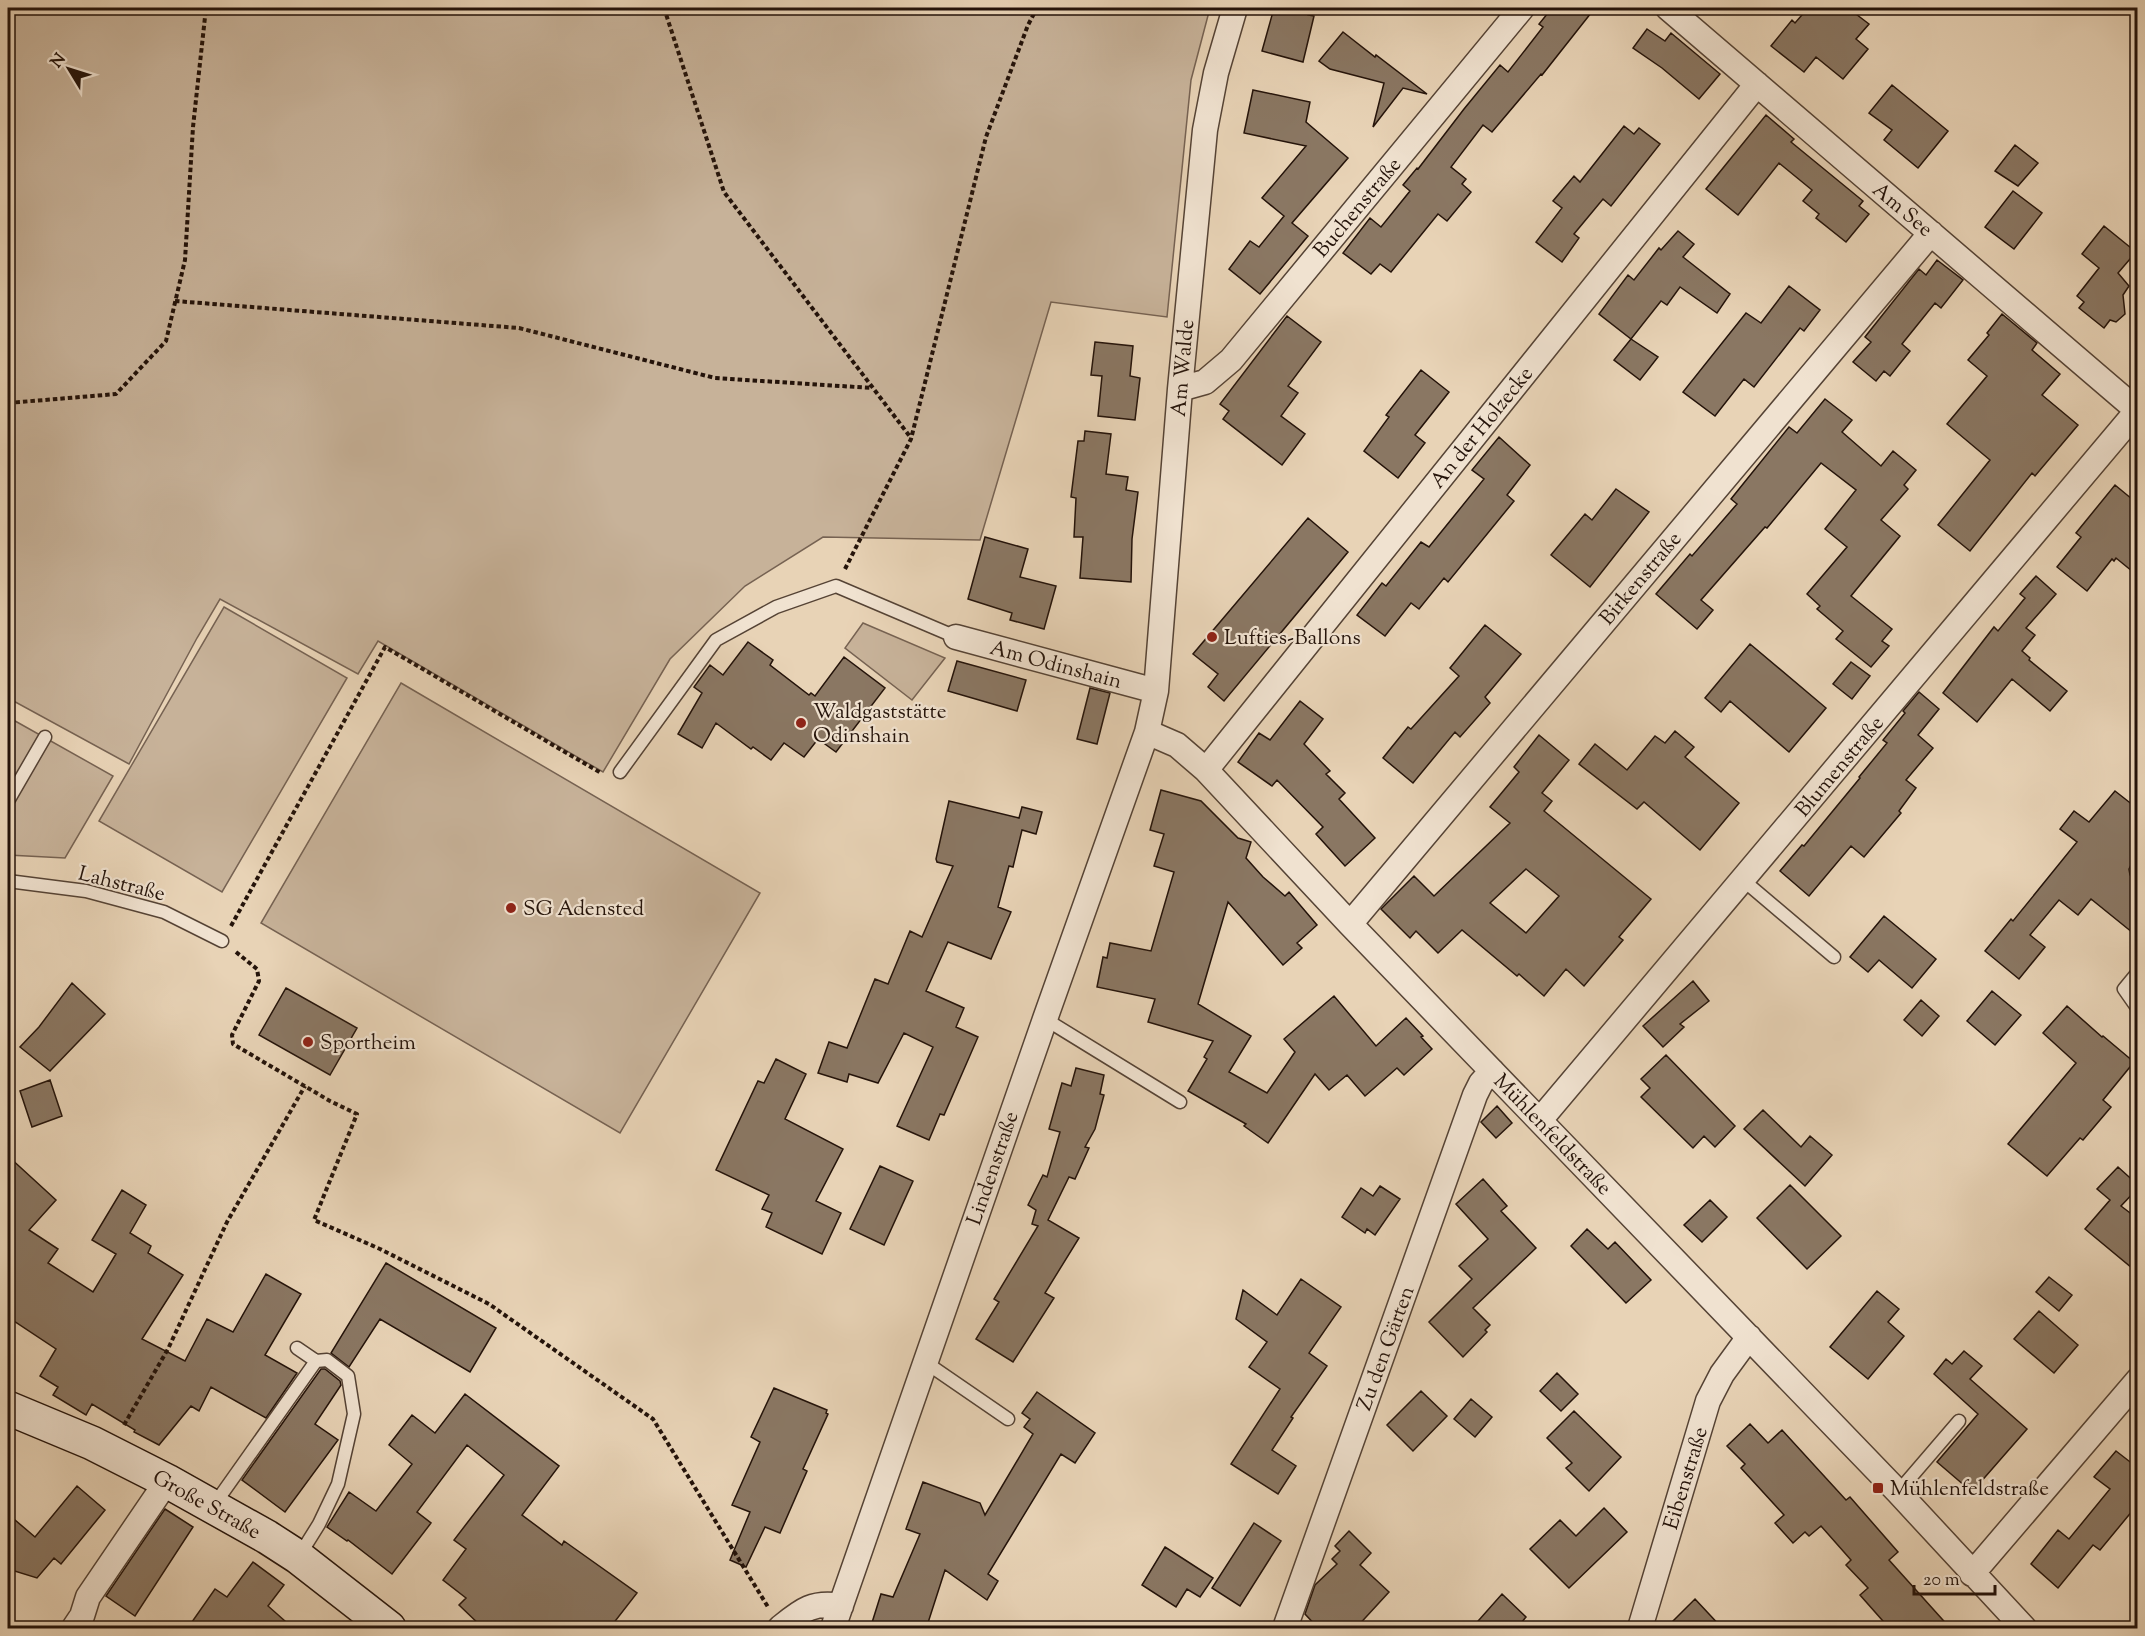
<svg xmlns="http://www.w3.org/2000/svg" width="2145" height="1636" font-family="'Sorts Mill Goudy',serif">
<style>
.green{fill:#c7b299;stroke:#766252;stroke-width:1.5}
.building{fill:#8a7763;stroke:#24130a;stroke-width:1.5;fill-rule:evenodd}
.lines{fill:none;stroke-linecap:round;stroke-linejoin:round}
.service-casing{stroke:#554335;stroke-width:15}
.minor-casing{stroke:#554335;stroke-width:27}
.secondary-casing{stroke:#24130a;stroke-width:36}
.path{stroke:#24130a;stroke-width:4;stroke-dasharray:4.5 3;stroke-linecap:butt}
.service{stroke:#f0e2d0;stroke-width:12}
.minor{stroke:#f0e2d0;stroke-width:24}
.secondary{stroke:#f0e2d0;stroke-width:33}
.poi-dot{fill:#8f2418;stroke:#f0e2d0;stroke-width:2}
.labels{text-anchor:middle;stroke-width:4.5;stroke-linejoin:round;paint-order:stroke}
.street-label{font-size:21px;fill:#24130a;stroke:#f0e2d0}
.poi-label{font-size:21px;fill:#24130a;stroke:#f0e2d0;text-anchor:start}
</style>
<rect width="100%" height="100%" fill="#e8d3b6"/>
<filter id="stains"><feTurbulence type="fractalNoise" baseFrequency=".00333" numOctaves="4"/><feColorMatrix values="0 0 0 0 .2 0 0 0 0 .09 0 0 0 0 .02 0 0 0 .5 -.17"/></filter>
<radialGradient id="worn" r=".72"><stop offset=".6" stop-color="#630" stop-opacity="0"/><stop offset="1" stop-color="#630" stop-opacity=".3"/></radialGradient>
<path class="green" d="M8 8H1210L1191 80 1167 317 1051 302 980 540 823 537 745 586 670 659 603 772 378 641 358 674 220 599 197 638 129 764 8 698Z
M224 607 347 678 222 892 99 821Z
M863 623 945 658 912 700 845 648Z
M401 683 760 893 620 1133 261 923Z
M8 717 113 776 65 858 8 855Z"/>
<path class="building" d="M1274 8H1310L1308 15 1314 16 1303 62 1262 51Z
M1552 8H1595L1542 75 1541 74 1492 132 1483 125 1451 167 1466 179 1462 184 1471 192 1447 221 1438 214 1391 272 1380 264 1371 274 1343 253 1370 218 1381 227 1410 191 1403 185 1417 168 1418 169 1464 109 1500 65 1508 72 1543 27 1539 24Z
M1808 8H1848L1869 24 1856 39 1868 49 1843 79 1816 57 1804 72 1771 46 1792 20 1795 23Z
M1647 29 1665 41 1671 33 1720 74 1699 99 1662 68 1633 48Z
M1343 32 1375 57 1376 55 1427 94 1403 88 1373 127 1384 83 1330 69 1319 61Z
M1892 85 1948 131 1918 168 1884 140 1892 130 1869 113Z
M1253 90 1310 102 1306 122 1348 158 1292 223 1308 236 1260 294 1229 269 1250 241 1259 247 1284 216 1262 198 1306 146 1244 133Z
M1766 115 1794 139 1791 142 1863 201 1859 206 1869 214 1846 242 1816 218 1819 214 1803 201 1812 190 1779 163 1738 215 1706 189Z
M1624 126 1634 134 1639 128 1660 144 1611 206 1603 199 1574 234 1579 238 1562 262 1536 242 1562 208 1553 201 1574 176 1580 182Z
M2015 145 2038 163 2018 186 1995 171Z
M2013 191 2042 213 2014 249 1985 227Z
M2104 226 2136 252 2118 273 2129 286 2123 295 2125 314 2116 322 2110 320 2104 328 2079 308 2084 302 2077 296 2099 268 2082 254Z
M1678 231 1694 244 1683 257 1730 294 1717 313 1680 287 1667 305 1661 301 1631 339 1599 314 1628 275 1634 280 1659 248 1661 250Z
M1937 260 1963 280 1941 308 1935 303 1902 344 1910 351 1890 376 1884 371 1876 381 1853 362 1871 342 1865 337 1919 269 1926 275Z
M1789 286 1820 310 1804 331 1800 328 1754 387 1744 379 1715 416 1683 392 1746 313 1761 323Z
M2002 314 2037 343 2032 350 2060 374 2042 395 2078 425 2035 476 2032 473 1970 551 1938 525 1990 460 1947 424 1987 376 1968 360 1989 335 1987 333Z
M1287 316 1321 342 1288 386 1298 393 1281 416 1305 434 1282 465 1223 419 1229 411 1220 404Z
M1631 339 1658 357 1640 380 1614 360Z
M1095 342 1133 346 1130 376 1140 378 1135 420 1098 416 1102 376 1091 375Z
M1421 370 1449 392 1415 435 1425 443 1398 478 1364 451 1389 417 1386 415Z
M1825 399 1852 420 1842 432 1881 466 1893 451 1916 470 1904 485 1908 489 1881 520 1900 536 1851 596 1892 629 1882 641 1889 646 1871 667 1836 639 1843 631 1817 609 1820 606 1807 594 1847 547 1825 529 1856 490 1821 463 1767 528 1765 527 1701 600 1713 610 1697 629 1656 594 1690 554 1692 556 1737 504 1731 499 1789 427 1797 433Z
M1085 431 1111 434 1106 474 1128 477 1126 490 1138 492 1132 539 1131 582 1080 578 1083 537H1074L1076 498 1071 497 1078 441H1084Z
M1499 437 1530 465 1507 495 1514 501 1448 582 1444 578 1419 609 1411 603 1385 636 1357 615 1382 583 1386 586 1421 542 1429 547 1484 479 1472 470Z
M2115 485 2138 504V576L2116 558 2114 561 2112 559 2087 591 2057 567 2081 537 2076 533Z
M1616 489 1649 512 1590 587 1551 555 1585 514 1592 520Z
M1308 518 1348 552 1224 701 1208 687 1218 674 1193 654Z
M985 537 1028 549 1020 577 1056 586 1044 629 1010 620 1012 613 968 599Z
M2036 576 2056 594 2026 628 2035 635 2022 651 2030 658 2029 660 2067 691 2050 711 2012 679 1977 722 1943 693 1994 627 1998 631 2025 598 2020 594Z
M1485 625 1521 654 1485 697 1490 703 1460 737 1455 732 1413 783 1383 758 1408 727 1411 729 1459 676 1450 668Z
M748 642 773 660 770 665 809 695 811 693 815 696 844 657 885 688 836 752 818 739 804 757 784 743 771 760 753 747 751 749 716 723 702 748 678 734 702 693 694 687 710 665 723 675Z
M1750 644 1826 708 1789 752 1730 701 1721 712 1705 698Z
M957 661 1026 680 1017 711 948 691Z
M1851 662 1870 676 1852 699 1833 684Z
M1090 688 1110 693 1097 744 1077 739Z
M1919 692 1939 709 1918 735 1933 748 1906 780 1916 788 1899 811 1901 813 1864 857 1851 846 1809 896 1780 871 1802 845 1804 846 1860 778 1859 777 1887 743 1883 740 1905 713 1903 711Z
M1300 701 1323 719 1304 744 1330 771 1326 774 1345 793 1339 799 1375 838 1345 866 1316 834 1323 827 1277 780 1272 786 1238 762 1259 733 1270 740Z
M1675 731 1694 747 1685 757 1739 803 1700 850 1644 802 1637 809 1579 764 1595 744 1627 770 1655 736 1665 743Z
M1539 735 1569 760 1542 793 1552 801 1544 811 1651 899 1619 937 1623 940 1584 986 1566 969 1544 996 1519 974 1517 976 1462 930 1438 953 1416 931 1410 938 1381 909 1414 876 1434 896 1510 823 1490 807 1519 772 1514 767ZM1526 869 1559 896 1526 933 1490 903Z
M1161 790 1201 801 1238 838 1251 842 1246 858 1263 877 1285 896 1289 892 1317 925 1297 943 1302 948 1283 965 1228 902 1198 1004 1251 1036 1229 1072 1267 1093 1295 1052 1284 1039 1334 996 1376 1046 1406 1018 1423 1036 1421 1037 1432 1049 1404 1075 1397 1068 1365 1096 1347 1075 1329 1090 1315 1074 1268 1143 1244 1126 1246 1124 1188 1091 1207 1059 1204 1057 1213 1041 1148 1022 1155 999 1097 987 1103 957 1107 958 1110 943 1151 951 1174 872 1154 866 1164 834 1150 830Z
M2115 791 2138 809V862L2132 863 2129 869 2130 875 2138 878V937L2091 899 2078 915 2059 900 2030 935 2045 947 2019 979 1985 951 2011 919 2013 921 2077 842 2060 829 2074 811 2089 822Z
M949 801 1019 818 1022 807 1042 812 1036 834 1022 830 1013 867 1009 866 998 907 1011 912 991 959 948 942 926 991 964 1008 956 1027 978 1037 944 1115 940 1114 929 1140 897 1126 933 1047 904 1033 878 1083 849 1074 847 1082 818 1073 829 1042 847 1048 875 979 888 984 910 931 922 937 953 866 937 862 936 859Z
M1884 916 1936 959 1912 988 1879 960 1868 972 1850 957Z
M1693 981 1709 1001 1680 1024 1684 1027 1663 1047 1643 1026Z
M72 983 105 1014 50 1071 20 1047 39 1027Z
M286 988 357 1028 330 1075 259 1035Z
M1992 991 2021 1015 1995 1045 1967 1021Z
M1921 1000 1939 1016 1922 1036 1904 1020Z
M2067 1006 2102 1037 2103 1036 2134 1062 2103 1100 2111 1107 2083 1140 2080 1138 2047 1176 2008 1144 2076 1063 2043 1033Z
M1666 1055 1735 1126 1715 1147 1704 1136 1693 1148 1641 1097 1650 1088 1641 1079Z
M776 1059 806 1074 785 1119 843 1149 816 1201 841 1213 822 1254 766 1227 772 1213 762 1209 769 1195 716 1170 758 1081 764 1083Z
M1076 1068 1104 1075 1100 1094 1104 1095 1095 1129 1085 1147 1089 1148 1075 1179 1069 1177 1048 1220 1079 1238 1045 1293 1054 1298 1013 1362 976 1339 999 1302 994 1299 1038 1226 1032 1224 1036 1210 1028 1205 1043 1175 1047 1177 1060 1132 1049 1129 1062 1083 1071 1086Z
M50 1080 62 1116 32 1127 20 1091Z
M1497 1106 1512 1123 1496 1138 1481 1122Z
M1763 1110 1801 1147 1810 1136 1832 1155 1805 1186 1744 1129Z
M8 1156 56 1200 29 1230 58 1249 48 1263 93 1292 116 1254 92 1240 122 1190 146 1205 130 1233 151 1246 148 1253 183 1275 142 1339 185 1361 207 1319 233 1332 266 1274 301 1294 265 1355 297 1373 266 1418 211 1387 199 1411 191 1406 159 1445 134 1432 135 1430 92 1404 86 1415 53 1395 58 1387 40 1376 56 1349 8 1317Z
M880 1166 913 1181 884 1245 850 1229Z
M2118 1167 2138 1185V1188L2121 1206 2138 1219V1273L2085 1229 2110 1200 2097 1189Z
M1483 1179 1507 1206 1501 1211 1536 1248 1473 1308 1490 1325 1485 1330 1487 1332 1463 1357 1429 1322 1472 1279 1459 1266 1488 1239 1456 1204Z
M1790 1185 1841 1236 1807 1269 1757 1218Z
M1380 1186 1400 1199 1375 1235 1367 1229 1365 1233 1342 1217 1361 1188 1373 1196Z
M1710 1200 1727 1217 1702 1242 1684 1225Z
M1587 1229 1608 1249 1615 1242 1651 1280 1626 1303 1571 1246Z
M386 1263 496 1328 470 1372 380 1319 349 1367 331 1353Z
M2049 1277 2072 1295 2059 1311 2036 1292Z
M1301 1279 1341 1307 1309 1353 1327 1366 1291 1417 1293 1418 1272 1450 1296 1466 1278 1494 1231 1464 1280 1389 1249 1367 1267 1342 1236 1319 1243 1290 1277 1315Z
M1877 1291 1899 1309 1888 1322 1904 1336 1868 1379 1830 1347Z
M2039 1311 2078 1345 2054 1373 2014 1339Z
M1964 1351 1982 1366 1970 1379 2027 1429 1972 1492 1937 1462 1978 1414 1934 1374 1946 1359 1952 1364Z
M321 1369H325L340 1381 341 1385 315 1424 338 1440 285 1512 242 1480Z
M1557 1373 1578 1394 1561 1411 1540 1391Z
M774 1388 827 1410 826 1413 828 1414 803 1469 807 1471 780 1533 765 1527 746 1567 730 1560 750 1512 732 1505 760 1442 751 1437Z
M1421 1391 1447 1416 1413 1451 1387 1425Z
M1037 1392 1095 1433 1075 1463 1061 1454 988 1574 998 1581 987 1600 945 1570 926 1629H870L881 1594 893 1597 920 1534 906 1529 923 1482 980 1503 985 1515 1033 1434 1024 1427 1030 1419 1022 1413Z
M465 1394 559 1466 522 1515 562 1545 564 1541 637 1593 609 1629 483 1628 459 1605 466 1598 443 1580 466 1549 454 1540 504 1475 467 1445 417 1512 431 1523 392 1574 348 1540 347 1541 327 1527 349 1492 376 1511 412 1464 389 1445 412 1415 435 1433Z
M1471 1399 1492 1417 1475 1437 1454 1419Z
M1574 1411 1621 1457 1589 1491 1566 1468 1572 1463 1547 1438Z
M1750 1424 1768 1443 1782 1430 1846 1500 1850 1497 1898 1552 1889 1560 1951 1629H1890L1860 1595 1868 1588 1846 1565 1851 1560 1821 1526 1809 1536 1805 1532 1793 1543 1775 1523 1784 1515 1741 1468 1745 1464 1727 1446Z
M2116 1451 2138 1468V1504L2100 1550 2093 1545 2058 1588 2031 1564 2058 1530 2069 1539 2110 1489 2094 1477Z
M77 1486 105 1510 61 1564 54 1558 37 1578 8 1569V1514L35 1537Z
M1604 1508 1627 1532 1569 1588 1530 1549 1560 1520 1576 1536Z
M165 1509 193 1527 135 1616 106 1596Z
M1254 1523 1281 1541 1240 1606 1212 1588Z
M1349 1531 1371 1553 1360 1565 1389 1592 1355 1629H1319L1305 1614 1315 1585 1337 1564 1332 1559 1340 1551 1335 1546Z
M1165 1547 1213 1578 1200 1597 1187 1589 1176 1607 1142 1585Z
M253 1562 284 1585 268 1606 294 1629H187L215 1589 227 1597Z
M1502 1594 1526 1617 1516 1629H1471Z
M1695 1599 1723 1629H1665Z"/>
<g class="lines">
<g class="service-casing">
<path id="service" d="M620 772 716 640 776 607 836 586 956 637
M8 801 45 737
M2137 870H2138
M1743 880 1834 957
M8 881 86 891 164 912 222 941
M2138 972 2124 989 2138 1009
M1045 1019 1180 1102
M925 1362 1008 1419
M1898 1492 1959 1421
M214 1505 316 1361 297 1348
M299 1556 319 1524 338 1484 354 1414 348 1376 327 1360 316 1361"/>
</g>
<g class="minor-casing">
<path id="minor" d="M1668 8 2138 411
M1180 389 1205 382 1231 360 1522 8
M956 637 1156 691
M1147 732 1177 745 1206 770 1350 924 1898 1492 2024 1628
M1206 770 1757 84
M1350 924 1931 233
M1540 1120 2137 411
M1972 1574 2138 1380
M74 1628 82 1616 88 1597 167 1481
M780 1628C801 1611 812 1601 841 1606
M833 1628 1045 1019 1147 732 1156 691 1180 389 1205 130 1216 73 1235 8
M1285 1628 1475 1095 1481 1083 1492 1071
M1640 1628 1708 1401 1722 1374 1749 1337"/>
</g>
<g class="secondary-casing">
<path id="secondary" d="M8 1408 92 1443 167 1481 267 1537 298 1557 389 1628"/>
</g>
<path class="path" d="M664 8 724 192 911 438
M175 301 519 328 715 378 872 388
M8 403 116 394 166 341 185 260 193 127 206 8
M845 569 911 439 986 137 1028 25 1037 8
M231 926 385 647 601 773
M236 952 257 969 259 981 232 1035 233 1044 330 1101 357 1114 314 1220 380 1249 489 1304 653 1419 768 1607
M124 1425 168 1349 227 1222 305 1086"/>
<use href="#service" class="service"/>
<use href="#minor" class="minor"/>
<use href="#secondary" class="secondary"/>
</g>
<g class="poi-dot">
<circle cx="1212" cy="637" r="6"/>
<circle cx="801" cy="723" r="6"/>
<circle cx="511" cy="908" r="6"/>
<circle cx="308" cy="1042" r="6"/>
<rect x="1872" y="1482" width="12" height="12" rx="3"/>
</g>
<g class="labels">
<g class="street-label">
<text transform="translate(1357 207) rotate(-50)" y="7">Buchenstraße</text>
<text transform="translate(1903 209) rotate(40)" y="7">Am See</text>
<text transform="translate(1182 368) rotate(-85)" y="7">Am Walde</text>
<text transform="translate(1481 427) rotate(-51)" y="7">An der Holzecke</text>
<text transform="translate(1640 578) rotate(-50)" y="7">Birkenstraße</text>
<text transform="translate(1056 664) rotate(15)" y="7">Am Odinshain</text>
<text transform="translate(1839 766) rotate(-50)" y="7">Blumenstraße</text>
<text transform="translate(122 883) rotate(14)" y="7">Lahstraße</text>
<text transform="translate(1553 1134) rotate(46)" y="7">Mühlenfeldstraße</text>
<text transform="translate(992 1168) rotate(-71)" y="7">Lindenstraße</text>
<text transform="translate(1385 1348) rotate(-70)" y="7">Zu den Gärten</text>
<text transform="translate(1685 1478) rotate(-73)" y="7">Eibenstraße</text>
<text transform="translate(207 1504) rotate(29)" y="7">Große Straße</text>
</g>
<g class="poi-label">
<text x="1224" y="644">Lufties-Ballons</text>
<text x="813" y="718">Waldgaststätte<tspan x="813" dy="24">Odinshain</tspan></text>
<text x="523" y="915">SG Adensted</text>
<text x="320" y="1049">Sportheim</text>
<text x="1890" y="1495">Mühlenfeldstraße</text>
</g>
</g>
<rect width="2145" height="1636" fill="none" stroke="#e8d3b6" stroke-width="30"/>
<rect x="9" y="9" width="2127" height="1618" fill="none" stroke="#24130a" stroke-width="3"/>
<rect x="15" y="15" width="2115" height="1606" fill="none" stroke="#24130a" stroke-width="1.5"/>
<g transform="translate(69 69) rotate(308)" stroke="#f0e2d0" stroke-width="4.5" paint-order="stroke">
<path d="M0-4.5L10 22L0 15L-10 22Z" fill="#24130a"/>
<text y="-9" font-size="16" font-weight="bold" text-anchor="middle" fill="#24130a">N</text>
</g>
<path d="M1914 1585v9h81v-9" fill="none" stroke="#24130a" stroke-width="3"/>
<text x="1923" y="1585" font-size="18" fill="#24130a" stroke="#f0e2d0" stroke-width="4.5" paint-order="stroke">20 m</text>
<rect width="100%" height="100%" filter="url(#stains)"/>
<rect width="100%" height="100%" fill="url(#worn)"/>
</svg>
